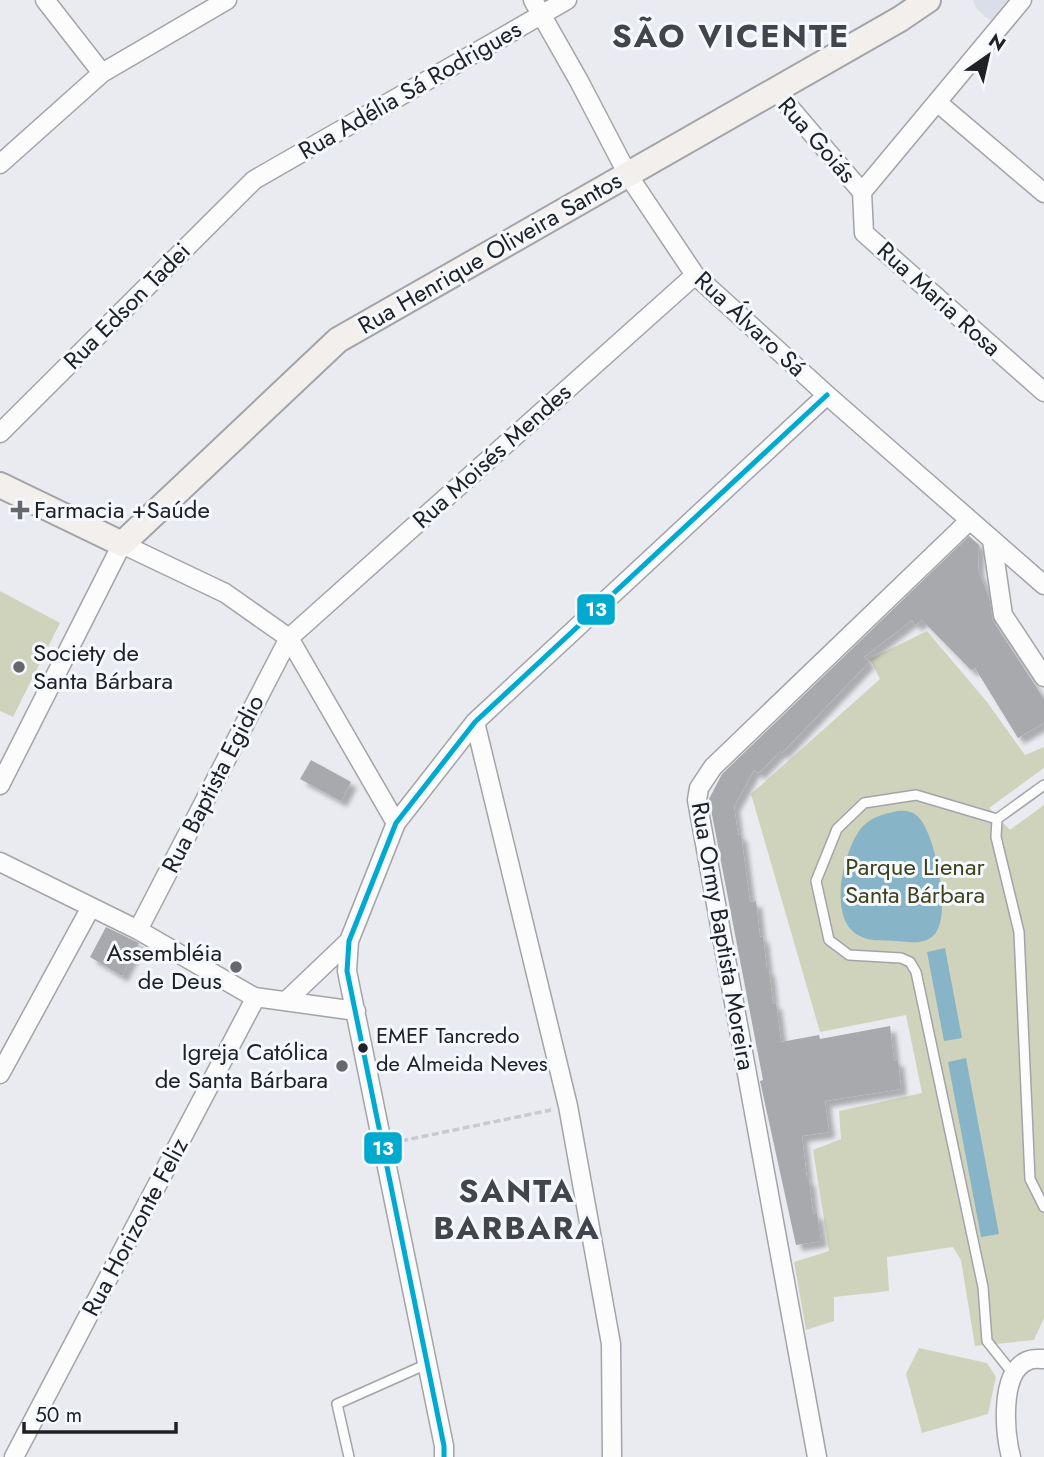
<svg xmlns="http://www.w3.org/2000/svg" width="1044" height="1457" font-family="Jost,sans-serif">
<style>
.built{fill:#dadee9}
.green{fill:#d0d3bc}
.water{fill:#87b4c7}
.building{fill:#a8a9ac;filter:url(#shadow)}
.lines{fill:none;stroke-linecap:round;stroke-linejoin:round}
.lane-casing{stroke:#a2a4a7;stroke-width:12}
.street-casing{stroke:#a2a4a7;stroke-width:21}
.secondary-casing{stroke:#a2a4a7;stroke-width:28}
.path{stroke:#c9cacc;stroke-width:3.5;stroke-dasharray:7 3.5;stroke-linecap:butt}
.lane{stroke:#fcfcfd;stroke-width:9}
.street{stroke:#fcfcfd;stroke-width:18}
.secondary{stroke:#f3efec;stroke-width:24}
.bus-1-casing{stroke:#f5f8ff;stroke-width:10}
.bus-1{stroke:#00a9ce;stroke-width:5}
.poi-dot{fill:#67686b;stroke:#f5f8ff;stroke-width:2.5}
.bus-dot{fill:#202124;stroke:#f5f8ff;stroke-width:2.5}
.labels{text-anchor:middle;stroke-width:6;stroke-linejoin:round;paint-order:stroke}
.bus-label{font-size:22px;fill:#202124;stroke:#f5f8ff;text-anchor:start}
.street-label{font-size:24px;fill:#202124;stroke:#f5f8ff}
.poi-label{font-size:24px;fill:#202124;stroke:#f5f8ff;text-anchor:start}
.park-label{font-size:24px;fill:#3e4217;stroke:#f5f8ff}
.district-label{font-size:32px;font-weight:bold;letter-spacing:2px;fill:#42454c;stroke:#f5f8ff}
.line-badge{stroke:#f5f8ff;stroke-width:2.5}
.badge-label{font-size:19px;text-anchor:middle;font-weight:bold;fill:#fff}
</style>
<defs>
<filter id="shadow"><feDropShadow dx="6" dy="6" stdDeviation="2" flood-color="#0004"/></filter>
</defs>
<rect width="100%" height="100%" fill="#eaebf0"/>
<path class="built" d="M973 0H1009L992 22 976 8Z"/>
<path class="green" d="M0 591 60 623 13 717 0 711Z
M927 631 987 702 1025 755 1044 747V768L989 808 1010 830 1044 805V1318L1034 1340 975 1346 961 1260 953 1247 887 1257 889 1291 834 1297V1321L806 1330 794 1262 829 1251 813 1150 841 1139 839 1111 922 1093 906 1015 820 1032 751 794 880 679 870 659Z
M919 1348 987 1363 996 1377 988 1414 922 1433 906 1374Z"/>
<path class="water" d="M897 811C906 810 914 811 920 819 936 838 953 919 933 936 923 945 909 942 897 941 885 940 871 942 860 936 826 921 843 848 863 826 872 817 884 814 897 811Z
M945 948 962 1038 944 1041 927 952Z
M966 1058 999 1234 981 1237 948 1062Z"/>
<path class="building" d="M969 536 979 545 978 570 989 597 993 621 1044 699V723L1018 738 975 668 971 670 922 620 915 625 912 620 864 657 869 662 782 753 780 751 759 773 754 770 734 806 738 835 741 834 750 902 756 901 760 937 763 936 767 970H769L773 1004 776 1003 781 1042 819 1035 820 1039 890 1026 894 1061 898 1060 901 1089 825 1101 829 1132 802 1136 807 1180H809L813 1214 817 1213 821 1241 796 1245 760 1081 763 1080 709 799 722 774Z
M311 760 351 782 341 801 300 779Z
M106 927 139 943 122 976 90 957Z"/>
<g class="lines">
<g class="lane-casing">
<path id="lane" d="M1044 785 997 819 996 837 1019 932 1030 1179 1044 1207
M997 819 916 795 864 803 837 829 816 881 829 940 849 955 901 958 910 962 916 972 983 1287 987 1341 1014 1375
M349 1457 337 1404 427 1364"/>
</g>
<g class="street-casing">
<path id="street" d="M45 0 102 73
M533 0 579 81 628 175 695 275 827 395 1044 585
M774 89 862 192
M937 102 1044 193
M0 164 102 73 227 0
M862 192 864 233 1044 392
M862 192 1022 0
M0 433 254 180 567 0
M992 540 1003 615 1044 677
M475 722 568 1106 611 1344 612 1457
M0 785 122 544 225 593 289 638 396 823
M0 862 138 930 254 997 356 1011
M138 930 289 638 695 275
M286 1001 349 941
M0 1074 91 907
M14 1457 256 997
M444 1457V1446L347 971 349 941 396 823 475 722 827 395
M817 1457 697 800 699 788 713 767 969 521
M1011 1457C1005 1434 999 1373 1027 1361 1032 1358 1038 1359 1044 1359"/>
</g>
<g class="secondary-casing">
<path id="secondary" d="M0 485 122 544 338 340 900 19 928 0"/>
</g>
<path class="path" d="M401 1141 551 1110"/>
<use href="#lane" class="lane"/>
<use href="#street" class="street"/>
<use href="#secondary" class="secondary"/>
<g class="bus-1-casing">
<path id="bus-1" d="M444 1457V1446L347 971 349 941 396 823 475 722 827 395"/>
</g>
<use href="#bus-1" class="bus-1"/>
</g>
<g class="poi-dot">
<path d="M16.5 499.5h7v7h7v7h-7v7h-7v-7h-7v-7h7z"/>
<circle cx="19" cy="667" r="7"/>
<circle cx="236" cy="967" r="7"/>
<circle cx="342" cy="1066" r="7"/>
</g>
<circle class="bus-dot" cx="363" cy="1048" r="6"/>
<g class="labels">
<g class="bus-label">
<text x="376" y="1043">EMEF Tancredo<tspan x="376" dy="28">de Almeida Neves</tspan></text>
</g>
<g class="street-label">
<text transform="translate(410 90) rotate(-30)" y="8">Rua Adélia Sá Rodrigues</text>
<text transform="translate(817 140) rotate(49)" y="8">Rua Goiás</text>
<text transform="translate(490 253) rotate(-30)" y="8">Rua Henrique Oliveira Santos</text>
<text transform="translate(939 299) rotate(42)" y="8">Rua Maria Rosa</text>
<text transform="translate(127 306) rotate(-45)" y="8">Rua Edson Tadei</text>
<text transform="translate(750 324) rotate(43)" y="8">Rua Álvaro Sá</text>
<text transform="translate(492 456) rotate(-42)" y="8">Rua Moisés Mendes</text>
<text transform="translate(213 784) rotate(-63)" y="8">Rua Baptista Egidio</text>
<text transform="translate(723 936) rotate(80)" y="8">Rua Ormy Baptista Moreira</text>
<text transform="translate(135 1227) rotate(-62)" y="8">Rua Horizonte Feliz</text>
</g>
<g class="poi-label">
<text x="34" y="518">Farmacia +Saúde</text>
<text x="33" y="661">Society de<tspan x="33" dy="28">Santa Bárbara</tspan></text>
<text x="222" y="961" text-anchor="end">Assembléia<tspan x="222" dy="28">de Deus</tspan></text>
<text x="328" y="1060" text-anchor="end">Igreja Católica<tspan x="328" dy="28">de Santa Bárbara</tspan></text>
</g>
<g class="park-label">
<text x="915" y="875">Parque Lienar<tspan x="915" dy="28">Santa Bárbara</tspan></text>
</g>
<g class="district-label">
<text x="731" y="47">SÃO VICENTE</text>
<text x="517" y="1202">SANTA<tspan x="517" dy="37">BARBARA</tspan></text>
</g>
</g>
<g class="line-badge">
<rect x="576" y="593" width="40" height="33" rx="7" fill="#00a9ce"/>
<rect x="363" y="1131" width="40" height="34" rx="7" fill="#00a9ce"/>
</g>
<g class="badge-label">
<text x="596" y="616">13</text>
<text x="383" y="1155">13</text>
</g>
<g transform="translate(988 56) rotate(34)" stroke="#f5f8ff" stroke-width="5" paint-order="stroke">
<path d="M0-5L12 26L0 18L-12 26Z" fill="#202124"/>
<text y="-10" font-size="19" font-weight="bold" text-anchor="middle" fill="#202124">N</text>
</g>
<path d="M24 1422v10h152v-10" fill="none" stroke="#202124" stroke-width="3.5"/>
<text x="35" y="1422" font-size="21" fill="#202124" stroke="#f5f8ff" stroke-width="5" paint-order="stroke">50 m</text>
</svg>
